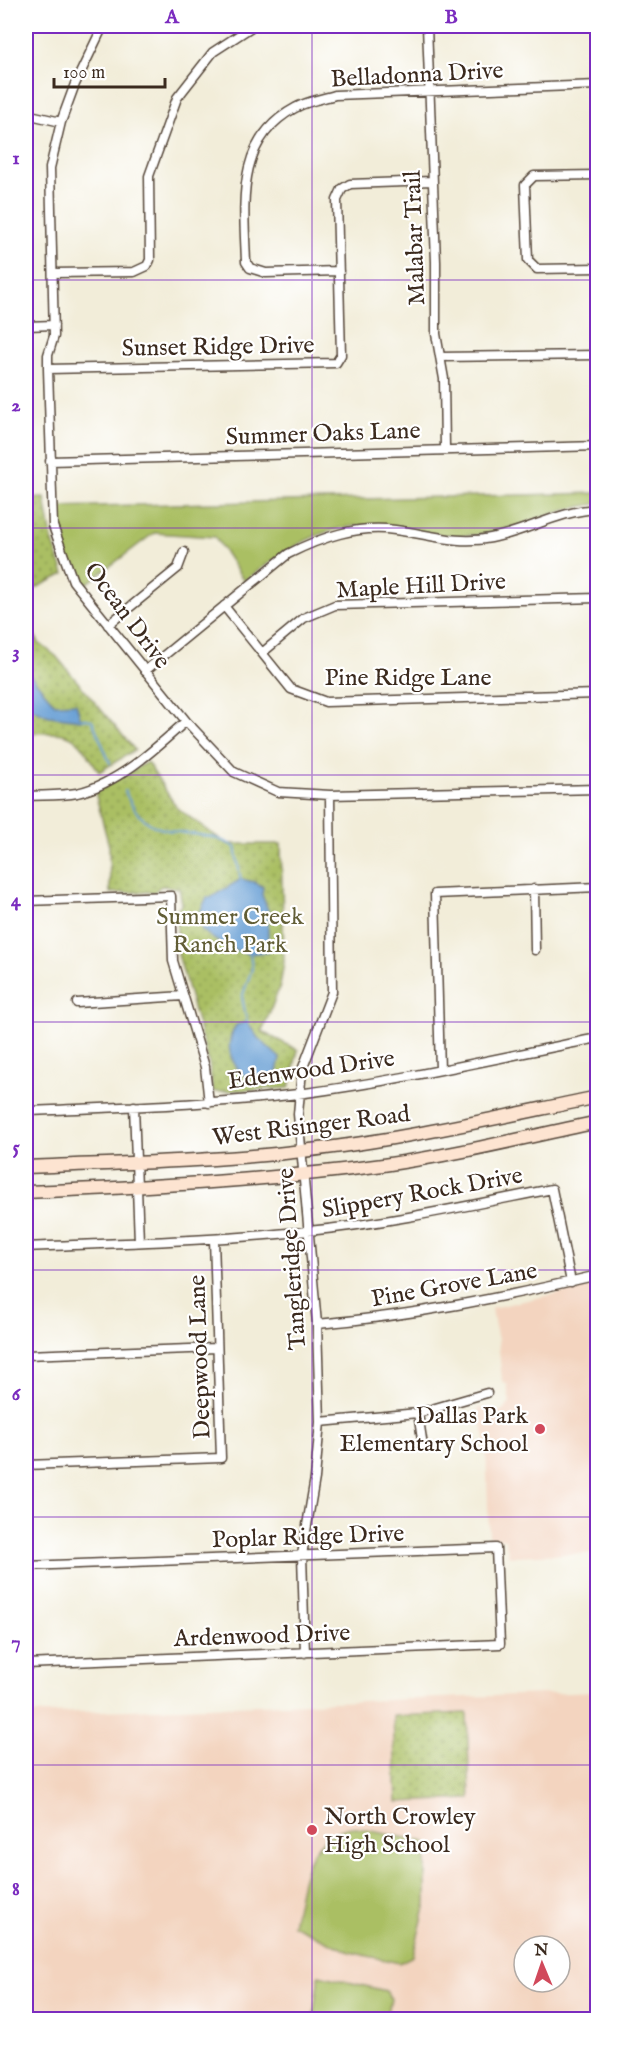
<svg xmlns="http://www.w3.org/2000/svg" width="623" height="2045" font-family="'IM FELL English',serif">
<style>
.built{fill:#f3d4bf;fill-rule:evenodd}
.grass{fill:#aabf64;stroke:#727441;stroke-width:1.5}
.park{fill:url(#park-dots);stroke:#727441;stroke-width:1.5}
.water{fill:#669ed4;stroke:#506479;stroke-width:1.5}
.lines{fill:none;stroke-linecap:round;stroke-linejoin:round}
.stream{stroke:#669ed4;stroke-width:2}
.minor-casing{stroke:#56473a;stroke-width:11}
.secondary-casing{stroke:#56473a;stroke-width:15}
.minor{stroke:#fff;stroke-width:8}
.secondary{stroke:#fde4d1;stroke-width:12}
.grid{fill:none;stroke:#7b2cbf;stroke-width:1.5;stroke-opacity:0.55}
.poi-dot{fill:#d1495b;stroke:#fff;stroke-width:2}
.labels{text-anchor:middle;stroke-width:4.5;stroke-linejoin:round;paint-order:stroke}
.street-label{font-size:24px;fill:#3b2a1e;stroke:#fff}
.park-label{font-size:24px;fill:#625e36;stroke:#fff}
.poi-label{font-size:24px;fill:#3b2a1e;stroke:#fff;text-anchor:end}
.neatline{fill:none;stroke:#7b2cbf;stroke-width:2}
.grid-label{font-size:20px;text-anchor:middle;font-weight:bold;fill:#7b2cbf}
</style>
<defs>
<pattern id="park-dots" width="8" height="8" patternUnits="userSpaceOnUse" patternTransform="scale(1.5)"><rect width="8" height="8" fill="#aabf64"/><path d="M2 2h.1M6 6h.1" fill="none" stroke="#8c9b52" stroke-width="1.8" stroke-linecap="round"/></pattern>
</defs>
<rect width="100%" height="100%" fill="#fff"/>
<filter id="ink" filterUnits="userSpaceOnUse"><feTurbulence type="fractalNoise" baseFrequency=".0167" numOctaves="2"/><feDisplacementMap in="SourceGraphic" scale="12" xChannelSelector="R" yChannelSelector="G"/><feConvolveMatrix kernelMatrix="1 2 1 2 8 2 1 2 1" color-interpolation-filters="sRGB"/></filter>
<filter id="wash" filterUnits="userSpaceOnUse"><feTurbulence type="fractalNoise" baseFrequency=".008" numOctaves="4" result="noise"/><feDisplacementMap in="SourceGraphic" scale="24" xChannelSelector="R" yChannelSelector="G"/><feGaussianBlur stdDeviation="1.35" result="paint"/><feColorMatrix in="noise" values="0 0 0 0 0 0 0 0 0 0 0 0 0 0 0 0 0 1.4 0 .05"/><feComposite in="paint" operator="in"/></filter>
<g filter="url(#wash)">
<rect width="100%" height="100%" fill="#f2edd9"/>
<path class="built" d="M597 1285V1553L509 1556 505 1539 489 1537 486 1444 478 1407 495 1414 504 1410 510 1403 507 1384 502 1381 498 1340 491 1308Z
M597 1692V2019H26V1714ZM524 1946H560V1982H524Z"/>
<path class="grass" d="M598 493 597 504C557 508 523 528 483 534 446 540 408 528 370 526 321 523 281 554 244 581L215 537 154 533 85 585 81 583 67 557 56 507Z
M352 1827 426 1842V1904L413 1956 399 1963 350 1952 293 1925C302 1885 303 1835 352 1827Z
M319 1975 386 1991 391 1999 387 2019H313Z"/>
<path class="park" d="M45 498 52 539 64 574 26 593V499Z
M26 607V621L39 643 56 656 135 750 99 772C74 731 73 732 26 733Z
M147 762 177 808 227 844H281L284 962 280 986 262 1032 298 1050 289 1088 213 1092 209 1064 178 954 176 911 182 904 179 888 161 886 154 892 110 893 109 846 95 792Z
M467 1713 470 1799 397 1802 393 1716Z"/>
<path class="water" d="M26 670 55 704 76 703 81 720 49 716 26 706Z
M241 879 254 882 263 887 262 895 268 910V953C261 951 257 954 249 954 232 951 215 941 202 930L199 914 207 897 210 898Z
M247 1022 258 1038 280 1058 277 1072 272 1078 243 1075C228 1059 225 1044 236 1025Z"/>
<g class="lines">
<path class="stream" d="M79 718 92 720 110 763
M125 791C148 850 194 821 235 847L241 881
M247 1022 242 997 252 969 250 952"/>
</g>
</g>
<g filter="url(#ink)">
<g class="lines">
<g class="minor-casing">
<path id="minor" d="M103 26 75 84 61 122 50 168 54 336 48 355V369L53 526 73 581 186 721 234 772 278 792 330 795 598 789
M427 26 436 262V334L444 379 445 448
M26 114 61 122
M598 175 534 176 525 185 528 260 537 269 598 268
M339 271 266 273 250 268 246 262C244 204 235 140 295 108 307 101 322 99 335 95L598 85
M53 273 134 272 147 266 150 260 149 176 177 98 213 52 253 26
M26 326 54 325
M440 357 598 355
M48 369 336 363 341 355 337 200 342 189 350 184 432 181
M50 461 598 446
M224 606 291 689 326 702 598 694
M108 625 178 568 184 552
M262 653 304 618 335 605 598 598
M145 671 288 554C322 537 357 525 395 530 428 534 457 545 491 538 529 531 557 511 598 509
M26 796C42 795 61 796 77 793 118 784 156 748 186 721
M534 889 535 950
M26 901 171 896 173 961 205 1067 209 1103
M77 1003 183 996
M440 1070 435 894 598 887
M134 1106 139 1242
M26 1111C116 1107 208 1105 298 1094 398 1081 498 1058 598 1038
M26 1247C120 1243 214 1241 308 1231 390 1223 471 1205 552 1189L571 1282
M317 1324C412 1316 505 1297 598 1275
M26 1355 217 1348
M418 1413 423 1446
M320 1422 418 1413 487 1393
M26 1465 221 1458 214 1239
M26 1566 496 1548 500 1644 26 1664
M305 1653 302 1555 315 1478 320 1422 317 1324 298 1114 302 1070 332 992 330 795"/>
</g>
<g class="secondary-casing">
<path id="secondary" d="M26 1167C118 1163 211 1162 302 1151 402 1140 500 1117 598 1097
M26 1192C145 1187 264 1181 383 1165 455 1155 527 1137 598 1122"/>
</g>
<use href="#minor" class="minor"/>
<use href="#secondary" class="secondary"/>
</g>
</g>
<path class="grid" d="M312 26V2020M26 280H598M26 528H598M26 775H598M26 1022H598M26 1270H598M26 1517H598M26 1765H598"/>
<g class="poi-dot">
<circle cx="540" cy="1429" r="6"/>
<circle cx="312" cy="1830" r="6"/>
</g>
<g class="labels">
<g class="street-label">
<text transform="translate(417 74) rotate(-3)" y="8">Belladonna Drive</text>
<text transform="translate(414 238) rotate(-92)" y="8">Malabar Trail</text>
<text transform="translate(218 346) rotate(-1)" y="8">Sunset Ridge Drive</text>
<text transform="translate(323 433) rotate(-2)" y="8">Summer Oaks Lane</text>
<text transform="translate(421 585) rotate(-3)" y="8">Maple Hill Drive</text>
<text transform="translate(128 615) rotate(53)" y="8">Ocean Drive</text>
<text x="408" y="685">Pine Ridge Lane</text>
<text transform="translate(311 1069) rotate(-8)" y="8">Edenwood Drive</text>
<text transform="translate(311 1125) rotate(-7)" y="8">West Risinger Road</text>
<text transform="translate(422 1192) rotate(-10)" y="8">Slippery Rock Drive</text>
<text transform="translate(291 1259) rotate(-94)" y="8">Tangleridge Drive</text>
<text transform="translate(454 1284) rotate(-10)" y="8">Pine Grove Lane</text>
<text transform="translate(199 1357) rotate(-92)" y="8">Deepwood Lane</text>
<text transform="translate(308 1536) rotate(-2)" y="8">Poplar Ridge Drive</text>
<text transform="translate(262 1635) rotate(-2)" y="8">Ardenwood Drive</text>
</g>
<g class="park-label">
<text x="230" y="924">Summer Creek<tspan x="230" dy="28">Ranch Park</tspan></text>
</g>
<g class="poi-label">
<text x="528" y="1423">Dallas Park<tspan x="528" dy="28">Elementary School</tspan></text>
<text x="324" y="1824" text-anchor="start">North Crowley<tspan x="324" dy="28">High School</tspan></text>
</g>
</g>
<rect width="623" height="2045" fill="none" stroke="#fff" stroke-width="66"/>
<g transform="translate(542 1964) rotate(358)"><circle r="28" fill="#ffffff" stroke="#b1aaa5" stroke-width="1.5"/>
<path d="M0-4.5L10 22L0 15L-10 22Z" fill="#d1495b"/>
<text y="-9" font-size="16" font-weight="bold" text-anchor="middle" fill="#3b2a1e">N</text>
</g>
<path d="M54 78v9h111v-9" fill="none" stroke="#3b2a1e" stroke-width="3"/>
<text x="63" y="78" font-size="18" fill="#3b2a1e" stroke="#ffffff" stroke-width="4.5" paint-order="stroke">100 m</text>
<rect x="33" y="33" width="557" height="1979" class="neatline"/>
<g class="grid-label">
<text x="172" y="23">A</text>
<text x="451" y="23">B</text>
<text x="16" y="164">1</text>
<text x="16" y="411">2</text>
<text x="16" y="658">3</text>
<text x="16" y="906">4</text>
<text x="16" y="1153">5</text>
<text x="16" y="1400">6</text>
<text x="16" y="1648">7</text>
<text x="16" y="1895">8</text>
</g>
</svg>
